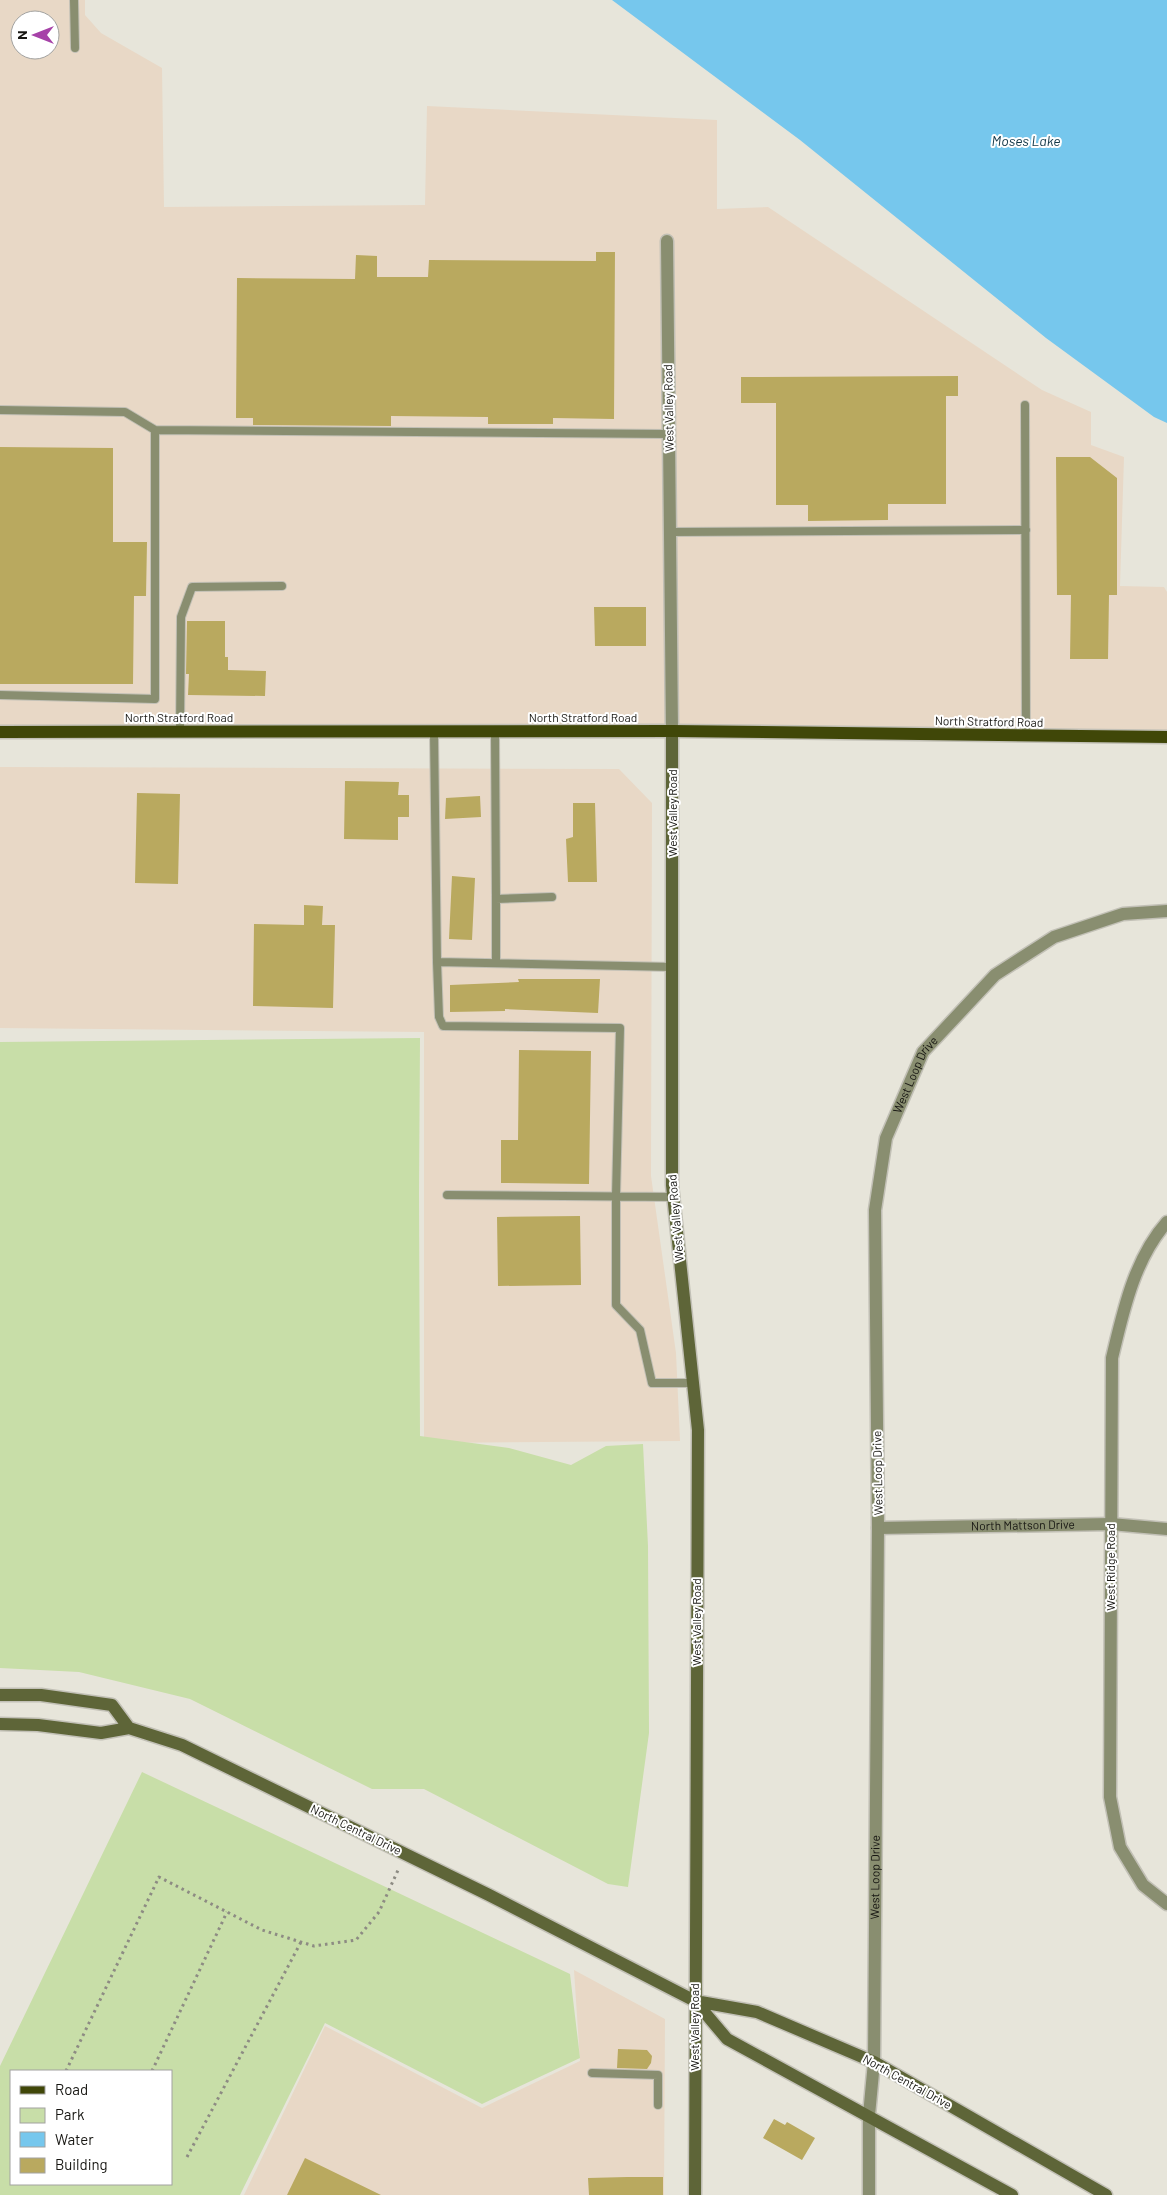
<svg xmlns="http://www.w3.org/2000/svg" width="1167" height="2195" font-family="Barlow,sans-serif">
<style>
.commercial{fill:#e8d8c6;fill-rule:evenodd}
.green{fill:#c8dea8;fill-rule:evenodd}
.water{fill:#76c7ed}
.building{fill:#b9a95f}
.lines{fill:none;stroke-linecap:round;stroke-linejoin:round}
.service-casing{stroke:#c2c0b6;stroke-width:10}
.minor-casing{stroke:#c2c0b6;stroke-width:15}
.secondary-casing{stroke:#c2c0b6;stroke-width:15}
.primary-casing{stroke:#c2c0b6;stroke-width:15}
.path{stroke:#8d8b83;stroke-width:3;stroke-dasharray:2.5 4;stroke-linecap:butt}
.service{stroke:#898e70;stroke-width:8}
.minor{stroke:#898e70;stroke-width:12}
.secondary{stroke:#5e6538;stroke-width:12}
.primary{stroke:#404708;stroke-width:12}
.labels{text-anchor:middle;stroke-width:4;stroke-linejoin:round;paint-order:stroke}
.street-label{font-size:12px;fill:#171612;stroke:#fff}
.water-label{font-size:14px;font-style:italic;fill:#123748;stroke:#fff}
</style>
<rect width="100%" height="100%" fill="#e7e5da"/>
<path class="commercial" d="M0 0H85V15L101 33 162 68 164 207 425 205 427 106 717 120V209L768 207 1042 390 1091 412V445L1124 457 1120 586 1164 587 1167 592V742L529 732H0ZM20 20H50V50H20Z
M0 767 619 769 652 803 651 1176 676 1353 680 1441 424 1443V1032L0 1028Z
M574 1970 665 2019 664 2195H244L325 2026 482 2108 580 2061Z"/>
<path class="green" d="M420 1038 419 1193 420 1436 509 1448 571 1465 606 1446 643 1444 648 1546 649 1733 628 1887 608 1884 424 1789H372L190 1699 79 1672 0 1668V1042Z
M142 1772 570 1974 580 2058 482 2104 325 2023 240 2195H0V2066ZM11 2071H171V2184H11Z"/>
<path class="water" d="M612 0H1167V423L1154 417 1046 338 800 140Z"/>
<path class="building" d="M596 252H615L614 419 553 418V424H488V417L391 416V426L253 425V418H236L237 278 355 279 356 255 377 256V277H428L429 260 596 261Z
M958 376V396H946V504H888V520L808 521V505H776V403H741V377Z
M0 447 113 448V542H147L146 596H134L133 684H0Z
M1056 457H1090L1117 478V595H1109L1108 659H1070L1071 595H1057Z
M594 607H646V646H595Z
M187 621H225V657H228V670L266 671 265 696 188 695 189 674H186Z
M345 781 399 782 398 795H409V817H398V840L344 839Z
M137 793 180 794 178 884 135 883Z
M480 796 481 817 445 819 446 798Z
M573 803H595L597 882H568L566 839 573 837Z
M452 876 475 878 472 940 449 939Z
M304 905 323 906 322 925H335L333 1008 253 1006 254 924 304 925Z
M518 979H600L598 1013 505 1009V1011L450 1012V985L519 982Z
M519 1050 591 1051 589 1184 501 1183V1140H518Z
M580 1216 581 1285 498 1286 497 1217Z
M618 2049 647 2050 652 2056 651 2063 647 2069 617 2068Z
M774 2119 785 2125 787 2122 815 2138 802 2160 763 2138Z
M305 2158 381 2195H287Z
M627 2177H663V2195H589L588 2178Z"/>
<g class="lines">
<g class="service-casing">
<path id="service" d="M74 0 75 48
M1025 405 1026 736
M0 410 125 412 155 430 669 434
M670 532 1026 530
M0 695 155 699V430
M495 731 496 899 552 897
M180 732 181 617 192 587 282 586
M434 732 437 962
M496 962V899
M673 967 437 962 439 1017 443 1026 620 1028 616 1196V1305L640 1330 652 1383H693
M447 1195 673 1197
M592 2073 658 2075V2105"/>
</g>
<g class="minor-casing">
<g id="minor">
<path d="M667 241 672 731"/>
<path d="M1167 1222C1134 1259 1123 1312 1112 1358L1110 1797 1120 1847 1143 1885 1167 1904"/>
<path id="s1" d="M878 1528 1111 1524 1167 1529"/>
<path id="s2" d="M869 2195V2115L874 2062 878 1528 875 1210 886 1138 923 1052 995 975 1054 937 1123 914 1167 911"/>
</g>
</g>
<g class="secondary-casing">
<path id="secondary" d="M672 731V1185L698 1430 695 2195
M0 1695H41L112 1705 129 1728
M0 1724 38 1725 101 1733 129 1728 182 1745 489 1895 695 2001 757 2012 874 2062 1106 2195
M695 2001 727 2039 1012 2195"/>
</g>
<g class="primary-casing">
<path id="primary" d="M0 732 672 731 1167 737"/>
</g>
<path class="path" d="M66 2071 159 1877 262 1930 314 1946 356 1940 379 1912 399 1868
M152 2071 227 1912
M187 2157 301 1942"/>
<use href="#service" class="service"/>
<use href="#minor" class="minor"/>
<use href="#secondary" class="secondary"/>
<use href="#primary" class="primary"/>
</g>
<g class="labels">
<g class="street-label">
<text transform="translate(669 408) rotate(-91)" y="4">West Valley Road</text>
<text x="179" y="722">North Stratford Road</text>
<text x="583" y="722">North Stratford Road</text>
<text transform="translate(989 722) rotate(1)" y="4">North Stratford Road</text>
<text transform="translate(673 813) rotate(-90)" y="4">West Valley Road</text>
<text dy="4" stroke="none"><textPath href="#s2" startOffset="1128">West Loop Drive</textPath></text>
<text transform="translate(676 1218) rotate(-95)" y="4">West Valley Road</text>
<text transform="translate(878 1473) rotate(-91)" y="4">West Loop Drive</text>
<text dy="4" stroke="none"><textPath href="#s1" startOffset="145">North Mattson Drive</textPath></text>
<text transform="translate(1111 1567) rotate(-90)" y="4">West Ridge Road</text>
<text transform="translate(697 1622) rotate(-90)" y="4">West Valley Road</text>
<text transform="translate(356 1830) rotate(26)" y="4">North Central Drive</text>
<text dy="4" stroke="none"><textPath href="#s2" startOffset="318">West Loop Drive</textPath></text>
<text transform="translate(695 2027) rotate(-90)" y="4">West Valley Road</text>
<text transform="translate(907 2082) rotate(29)" y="4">North Central Drive</text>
</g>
<g class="water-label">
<text x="1026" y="146">Moses Lake</text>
</g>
</g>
<rect x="10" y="2070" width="162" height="115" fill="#ffffff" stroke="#a2a2a0"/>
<rect x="20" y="2086" width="25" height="8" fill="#404708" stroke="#a2a2a0"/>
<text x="55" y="2095" font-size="15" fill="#171612">Road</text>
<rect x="20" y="2108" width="25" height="15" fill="#c8dea8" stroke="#a2a2a0"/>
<text x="55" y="2120" font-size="15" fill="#171612">Park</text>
<rect x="20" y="2132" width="25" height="15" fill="#76c7ed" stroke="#a2a2a0"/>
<text x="55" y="2145" font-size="15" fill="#171612">Water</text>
<rect x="20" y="2158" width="25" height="15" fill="#b9a95f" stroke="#a2a2a0"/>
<text x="55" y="2170" font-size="15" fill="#171612">Building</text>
<g transform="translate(35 35) rotate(270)"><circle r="24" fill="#ffffff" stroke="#a2a2a0"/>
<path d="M0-4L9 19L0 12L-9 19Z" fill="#a642a8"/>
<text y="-8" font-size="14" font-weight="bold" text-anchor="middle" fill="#171612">N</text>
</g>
</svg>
